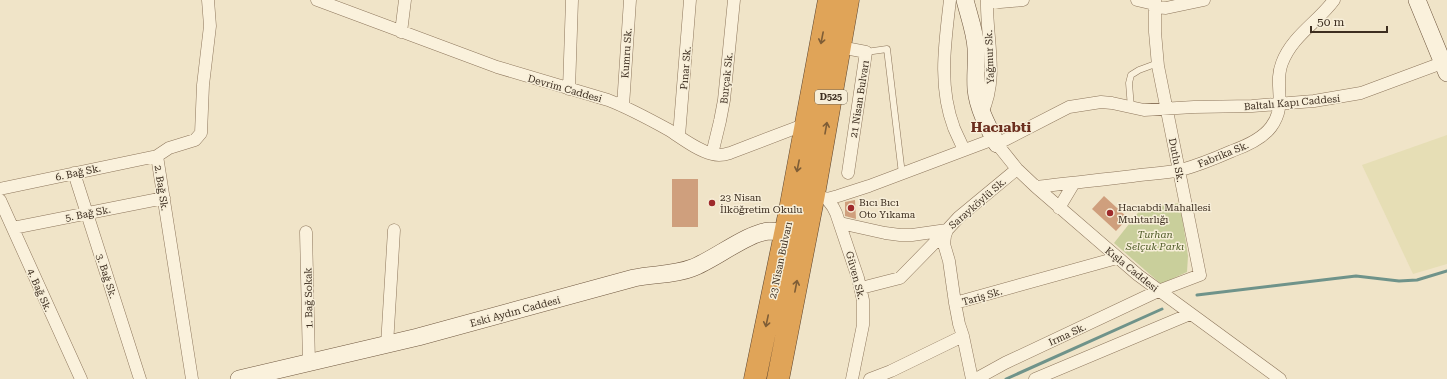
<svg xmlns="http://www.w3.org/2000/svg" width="1447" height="379" font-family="'Roboto Serif',serif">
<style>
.farmland{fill:#e6deb5}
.green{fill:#c9cf9b}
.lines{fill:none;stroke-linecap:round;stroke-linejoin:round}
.stream{stroke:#6f938a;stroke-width:3}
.building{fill:#cf9f7d}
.lane-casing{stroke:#8d765c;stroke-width:7}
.street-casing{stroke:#8d765c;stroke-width:13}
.secondary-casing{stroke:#6f573f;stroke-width:18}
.highway-casing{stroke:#5b4430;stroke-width:23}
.lane{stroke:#faf1dc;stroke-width:6}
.street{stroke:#faf1dc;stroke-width:12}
.secondary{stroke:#faf1dc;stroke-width:17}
.highway{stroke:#e0a458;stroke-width:22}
.oneway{stroke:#7e5d36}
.poi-dot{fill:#9e2a2b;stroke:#f7eed8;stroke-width:1.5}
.labels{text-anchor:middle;stroke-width:3;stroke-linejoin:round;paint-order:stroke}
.shield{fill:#f7eed8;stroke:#756857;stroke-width:1}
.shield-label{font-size:9px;font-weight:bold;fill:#3d2e20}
.street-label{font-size:10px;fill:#3d2e20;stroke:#f7eed8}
.poi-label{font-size:10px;fill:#3d2e20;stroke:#f7eed8;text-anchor:start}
.park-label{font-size:10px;font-style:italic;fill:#4d5a26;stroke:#f7eed8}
.district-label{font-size:14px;font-weight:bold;fill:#6b2e1e;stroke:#f7eed8}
</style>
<rect width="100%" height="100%" fill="#f0e4c8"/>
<path class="farmland" d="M1447 135V264L1413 274 1362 165Z"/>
<path class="green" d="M1180 203 1188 256 1187 272 1161 284 1114 243 1141 209Z"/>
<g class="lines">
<path class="stream" d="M1197 295 1356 276 1399 281 1417 280 1447 271
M1006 379 1162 309"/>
</g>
<path class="building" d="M672 179H698V227H672Z
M1104 196 1128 218 1116 231 1092 209Z
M855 200 856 219 845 216V202Z"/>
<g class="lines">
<g class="lane-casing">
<path id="lane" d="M866 52 887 49 902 174
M1131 108 1129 83 1131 75 1139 70 1158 63"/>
</g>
<g class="street-casing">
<path id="street" d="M317 0 497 67 608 100C629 108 649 119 669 130 683 139 697 150 712 154 719 156 724 155 730 153L806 124
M950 0C945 43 938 86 954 128 957 135 961 143 964 150
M987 0 1000 2 1023 0
M1137 0 1154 4
M1154 7 1166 8 1204 0
M401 32 405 0
M840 47 866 52 848 173
M569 89 572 0
M623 106 630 0
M982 113C999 77 986 38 987 0
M679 136 690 0
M712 154 720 121 724 100 734 0
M74 173 140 379
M1036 187C1068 183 1100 180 1133 176 1148 174 1165 173 1181 170 1199 165 1216 158 1232 151 1246 146 1262 139 1271 127 1288 104 1273 86 1282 63 1292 36 1318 22 1334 0
M0 189 157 156
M814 194 827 199 838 196 869 186 994 139
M827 199 833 207 836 213 858 278 863 300V325L852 379
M0 200 81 379
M1059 208 1074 183
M840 223 885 233 900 235H912L947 230 959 217 1017 169
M13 228 164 198
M947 230 945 236 944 244 949 261 955 303
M306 232 309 363
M861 288 900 278 947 230
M963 336 972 379
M387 345 394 230
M192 379 157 156 169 148 195 140 201 133 203 85 210 26 208 0
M870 379 891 371 963 336 959 324 955 303 1117 258
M976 379 1005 363 1158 291 1200 275 1158 66 1155 32V0
M1035 379 1190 314
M1280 379 1138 275 1036 187 1017 169 997 144 1069 107 1101 102 1112 103 1144 110 1194 107 1252 106 1314 101 1361 93 1447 61"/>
</g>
<g class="secondary-casing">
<path id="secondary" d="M965 0C969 16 975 32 976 48 977 62 975 75 976 89 978 109 988 127 997 144
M1417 0 1447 73
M239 379 418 337 634 278C654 274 674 275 692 268 714 260 748 232 770 231 775 231 780 233 785 233"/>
</g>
<g class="highway-casing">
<path id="highway" d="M755 379 790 210 829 0
M778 379 814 194 848 0"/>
</g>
<use href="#lane" class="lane"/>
<use href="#street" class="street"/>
<use href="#secondary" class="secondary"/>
<use href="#highway" class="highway"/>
</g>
<defs><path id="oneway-shaft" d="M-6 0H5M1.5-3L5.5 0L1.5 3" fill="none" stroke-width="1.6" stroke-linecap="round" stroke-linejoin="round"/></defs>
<g class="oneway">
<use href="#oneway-shaft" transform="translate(822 38) rotate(101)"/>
<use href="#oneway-shaft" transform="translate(826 128) rotate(-80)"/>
<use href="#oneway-shaft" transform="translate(798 166) rotate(101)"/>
<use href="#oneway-shaft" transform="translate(796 286) rotate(-79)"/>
<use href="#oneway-shaft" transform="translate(767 321) rotate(102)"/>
</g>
<g class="poi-dot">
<circle cx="712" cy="203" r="4"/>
<circle cx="851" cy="208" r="4"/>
<circle cx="1110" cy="213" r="4"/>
</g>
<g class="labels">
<rect class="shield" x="815" y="90" width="32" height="14" rx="3"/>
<g class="shield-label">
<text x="831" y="100">D525</text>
</g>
<g class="street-label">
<text transform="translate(626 53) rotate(-86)" y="4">Kumru Sk.</text>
<text transform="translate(989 57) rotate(-92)" y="4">Yağmur Sk.</text>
<text transform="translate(685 68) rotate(-85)" y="4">Pınar Sk.</text>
<text transform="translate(726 78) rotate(-84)" y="4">Burçak Sk.</text>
<text transform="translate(565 88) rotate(16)" y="4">Devrim Caddesi</text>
<text transform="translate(859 99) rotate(-81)" y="4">21 Nisan Bulvarı</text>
<text transform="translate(1292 102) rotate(-5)" y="4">Baltalı Kapı Caddesi</text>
<text transform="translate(1223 154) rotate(-22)" y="4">Fabrika Sk.</text>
<text transform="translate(1177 160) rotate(79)" y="4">Dutlu Sk.</text>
<text transform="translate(78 172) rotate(-12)" y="4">6. Bağ Sk.</text>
<text transform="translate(162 188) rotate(81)" y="4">2. Bağ Sk.</text>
<text transform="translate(977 203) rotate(-41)" y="4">Sarayköylü Sk.</text>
<text transform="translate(88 213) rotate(-11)" y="4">5. Bağ Sk.</text>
<text transform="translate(780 260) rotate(-78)" y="4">23 Nisan Bulvarı</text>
<text transform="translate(1132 269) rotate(39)" y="4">Kışla Caddesi</text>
<text transform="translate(856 275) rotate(75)" y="4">Güven Sk.</text>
<text transform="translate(107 276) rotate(72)" y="4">3. Bağ Sk.</text>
<text transform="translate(40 290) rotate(66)" y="4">4. Bağ Sk.</text>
<text transform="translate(982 296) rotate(-16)" y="4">Tariş Sk.</text>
<text transform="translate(308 298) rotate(-91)" y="4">1. Bağ Sokak</text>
<text transform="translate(515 311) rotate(-15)" y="4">Eski Aydın Caddesi</text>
<text transform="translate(1067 334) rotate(-25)" y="4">Irma Sk.</text>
</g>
<g class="poi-label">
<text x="720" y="201">23 Nisan<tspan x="720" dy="12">İlköğretim Okulu</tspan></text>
<text x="859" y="206">Bıcı Bıcı<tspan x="859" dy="12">Oto Yıkama</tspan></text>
<text x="1118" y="211">Hacıabdi Mahallesi<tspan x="1118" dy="12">Muhtarlığı</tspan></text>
</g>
<g class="park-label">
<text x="1155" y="238">Turhan<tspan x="1155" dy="12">Selçuk Parkı</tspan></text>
</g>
<g class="district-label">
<text x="1001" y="132">Hacıabti</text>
</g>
</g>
<path d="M1311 26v6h76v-6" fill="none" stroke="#3d2e20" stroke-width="2"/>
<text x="1317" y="26" font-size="12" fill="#3d2e20" stroke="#f7eed8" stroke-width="3" paint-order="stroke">50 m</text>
</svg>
